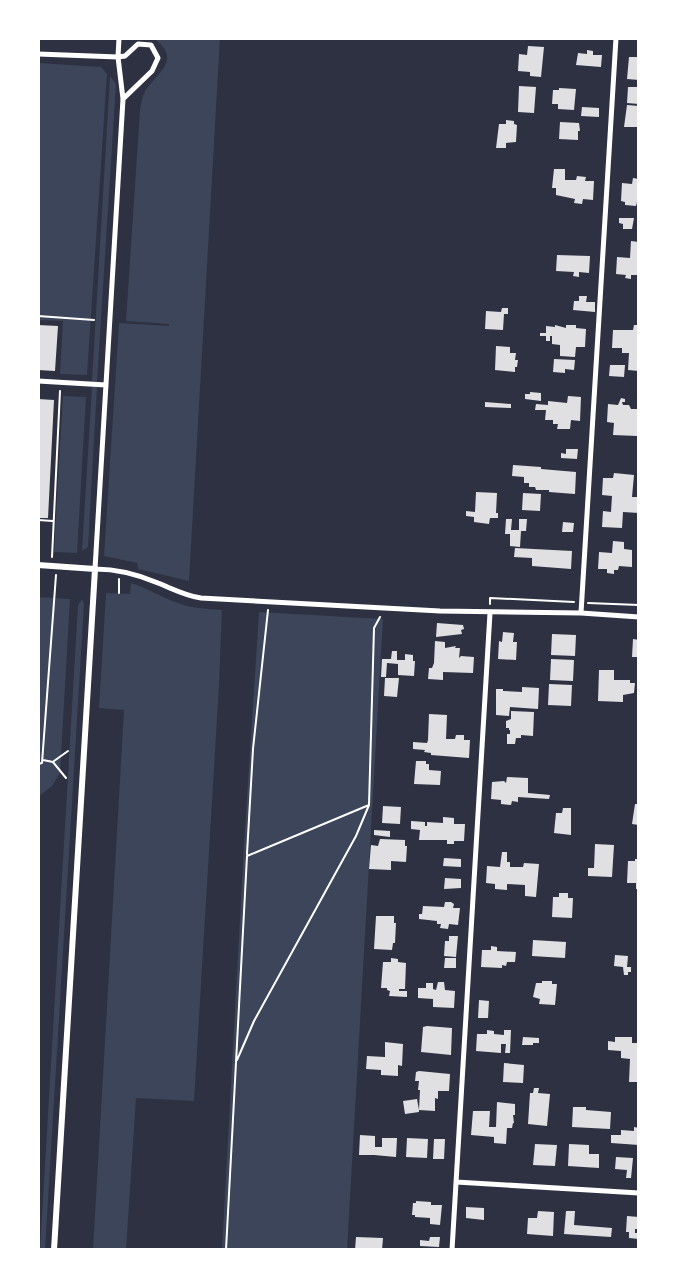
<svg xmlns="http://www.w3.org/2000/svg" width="677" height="1288" font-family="Bitter,serif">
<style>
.green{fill:#3c4559}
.building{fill:#e0e0e3}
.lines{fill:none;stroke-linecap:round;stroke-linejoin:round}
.path{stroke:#fff;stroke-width:2}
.minor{stroke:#fff;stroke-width:5}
.tertiary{stroke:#fff;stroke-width:6}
</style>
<rect width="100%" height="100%" fill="#2d3142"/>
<path class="green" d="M153 38H220L189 581 138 569 137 563 104 556 119 323 169 326V324L126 321 140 110C141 103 142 97 145 91 158 72 183 59 153 38Z
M38 63 101 67 107 74 87 375 60 374 63 321 38 320Z
M110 76 116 84 97 382 92 381Z
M92 387H97L88 547 82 551Z
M63 396 86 397 77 553 54 552Z
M131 583C147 588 160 596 175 602 190 608 206 609 222 610L219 685 194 1101 136 1098 126 1250H93L124 710 99 708 106 593 130 594Z
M38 597 70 599 60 773 52 786 38 797Z
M82 599 84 604 45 1250H40L78 605Z
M259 612 383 619 347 1250H222L244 845Z"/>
<path class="building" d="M528 46 544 47 541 77 530 76V72L518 71 519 54 527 55Z
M587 50 593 51V55H602L601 67 576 65 578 53 587 54Z
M629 57H639V80L627 79Z
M519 86 536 87 534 113 518 112Z
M628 87H639V104L627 103Z
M559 88 576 89 574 110 558 109V104H552L553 90H559Z
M627 105 639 106V127H624Z
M582 107 599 108V117L581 116Z
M506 120 514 121V124L517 125 516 142 506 143V148H496L499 124H506Z
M560 122 579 123 580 131H578V140L559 139Z
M554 169H565V180H576L577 176 586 177 585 181H594L593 200 583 199 582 204 574 203 575 199 556 195V188H552Z
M633 178 639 179V203L637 202 636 206 625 205V202L621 201 622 183 632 184Z
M619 218H634L632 229H623V224L619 223Z
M631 241 639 242V275H631V279L625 278 626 275 616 274 617 257 630 258Z
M557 255 590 256 589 273 579 272V277L573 276 574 272 556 271Z
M579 296H587L586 302H595V312L573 310 574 301H579Z
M502 308H508V314H504L503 330 485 329 486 311 501 312Z
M38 325 58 326 55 371 38 370Z
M555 325 566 328V325H576V328L586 329 585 347H576L575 357 560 356V345L552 344V336H550V341H546V336H540V333H546V326L555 327Z
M634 325H639V371L628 370 629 353H622V348H612L613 330H633Z
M496 346 510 347V353H516L515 360H518L517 367H515V372L495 370Z
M554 359 575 360 574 370 565 369V373L553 372Z
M610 365H625L624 377 609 376Z
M530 392 541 393V401L525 399V394H530Z
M568 396 581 397 580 421 571 420 570 429H557L558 424H553V420H545L546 410H535L536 404 548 405V401L567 403Z
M621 398 625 399V402H622L623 405H629L631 409H639L637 436 613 435 614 423 607 422 608 404 618 405Z
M38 399 54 400 48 518H38Z
M485 402 511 404V408L485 407Z
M566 449H578L577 459 561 458V453L566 454Z
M513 465 541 467V469L576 472 575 494 549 492V490H536L535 487H529V483H524V477L512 476Z
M614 473 634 475 632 497H639V513L623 512 622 528 602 527 603 511 611 512 612 496 602 495 603 478H613Z
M476 492 497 493 496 513H498V518H490L489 524 474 522V517L466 516V511L475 512Z
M523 493 541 494 540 511 522 510Z
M506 519H512L511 530H519V519H527L526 531H521L520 547 510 546V534H505Z
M563 522 574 523 573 532H562Z
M613 541 624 542V549L632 550V567L619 566 618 570H614V574L607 573V569H598L599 552 612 553Z
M515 548 572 551 571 569 532 566V558L514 557Z
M437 623 463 625 464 629 461 630 462 634 436 637Z
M503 632 514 633 513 642H517L516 660 498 659 499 641 502 642Z
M552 634 576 635 575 656 551 655Z
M633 639 639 640V657H632Z
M435 641 445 642V648L456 646 455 648H460L459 658 461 656 474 657 473 673 443 672V680L428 679 429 668H432L434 663Z
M392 651H397V660H405V654L413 655V661H415L414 676 398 675V664L387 663 386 677H381L382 659H391Z
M551 659 574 660 573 681 550 680Z
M599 670H614V680H630V683H635L634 693 623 695V702L598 701Z
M385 678H399L397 697 384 696Z
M549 684 572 685 571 706 548 705Z
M522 687 539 688 538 709 510 707 509 716 496 715V689H503V691L522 692Z
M511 711 534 712 533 736 521 735V738H516L515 744H507V734H510V730H509V728H506V721L511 719Z
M429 714 447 715 446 739H455L456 735H464V740H470L469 758 431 755V753L424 752 425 750 413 749V742L427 743 428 740Z
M416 761H426V764H429V770L441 771 440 785 414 784Z
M507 777 528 778V793L550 795 549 799 518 797V802L512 801 511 805 501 804V800L491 799 492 782 504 781 506 783Z
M635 804H639V825L632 824Z
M383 806 401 807 400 824 382 823Z
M563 808H571V835L554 833 556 813H562Z
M443 817 454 818V824H465L464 841H454V844H447V840H419L420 830 411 829V821L425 822V826H427V822L443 823Z
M374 830 390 831V837L374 835Z
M380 839 405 840V846H407L406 862 391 861V870L369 869 371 845 378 846Z
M595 844 614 845 612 877 588 876V868H594Z
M502 852H507V862H510V867H523L524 863 539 864 536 897 525 896V885L507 884V890L495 889V884L486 883 487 866 500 867Z
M444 858 461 859V867L443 866Z
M635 859H639V889H636V883H627L628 861H635Z
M445 878 461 879V888L444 889Z
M559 893H568V898H573L572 918 552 917 553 897H559Z
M445 902H451L454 904 453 908H460L458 925 449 924 448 929 440 928 441 924H437V921L419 919V914H422L423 906 444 907Z
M376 916H394V923H396L395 943H393L392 950 374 949Z
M449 936H458L456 957 444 956 445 941H449Z
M533 940 566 942 565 958 532 956Z
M491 946 497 947V951L516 952 515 962H507L506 966 502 965V968L481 967 482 950H491Z
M615 955 628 956 627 967H631V972H628V975H624L623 967 614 966Z
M391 958 398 959V962L406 963 405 989H399V991H407V997L389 996 390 991 387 990V988H381L383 962H391Z
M445 958H456V968H444Z
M542 981H552V984H557L555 1005 539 1004 540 999 533 997 536 983H542Z
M438 982H444L445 990 455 991 454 1008 433 1007V999L418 998V988H426V983H433V989L436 990Z
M479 1000 489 1001 488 1018H478Z
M427 1026 452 1028 451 1055 421 1052 423 1027Z
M487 1030 494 1031V1034L504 1035V1030H511L510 1053H505L506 1044H501V1053L476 1051 477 1034H487Z
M523 1037 539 1038V1043H533V1045H522Z
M615 1037H632V1043H639V1082H629L630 1059 621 1058V1051L608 1050V1041L615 1042Z
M385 1042 403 1044 402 1066 398 1065V1076L381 1075V1070L366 1069 367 1056 385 1057Z
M504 1063 524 1065 523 1083 503 1082Z
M419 1071 450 1074 449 1091H438V1099L435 1098V1111L419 1110V1112L405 1114 403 1101 417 1099 419 1110 420 1090H418L419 1081H415L416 1072Z
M534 1088H539L538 1093 550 1094 547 1126 528 1124 530 1093H533Z
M497 1102 515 1104V1115H513L514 1123H513L512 1128H507L506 1144 494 1143V1137L471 1135 473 1111H490L489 1127H496Z
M573 1107H586V1110L611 1112 610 1129 572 1127Z
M634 1127 639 1128V1145L611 1143V1135H621V1130L634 1131Z
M360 1135 375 1136V1147H382V1138H397L396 1157 374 1155H359Z
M407 1138 428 1139 427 1158 406 1157Z
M434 1139H445L444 1159H433Z
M535 1144 557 1145 555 1166 533 1165Z
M569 1144 589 1145V1154H599V1168L568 1166Z
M616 1157 633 1158 631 1178H626L627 1170 615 1169Z
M416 1201 431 1202V1205H442L440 1225 430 1224V1218L415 1217V1215H412L413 1203H416Z
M466 1207 484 1208V1220L466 1218Z
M538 1211 554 1212 553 1236 527 1234 528 1218H537Z
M566 1211H575L574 1225 612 1228 611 1237 564 1234Z
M627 1216 639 1217V1229H635V1233H639V1239L629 1238V1232H626Z
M356 1237 383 1238 382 1250H355Z
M430 1237H440L439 1247 420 1246V1240L429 1241Z"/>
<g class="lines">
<path class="path" d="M38 316 94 320
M38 520 53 521
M52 557 60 391
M119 593V579
M588 603 639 605
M490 604V598L574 602
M43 760 53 762 66 778
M54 761 68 751
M38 764 42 763 56 575
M247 854 253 749 268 610
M237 1060 254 1021 356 836 369 805 374 628 380 617
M226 1250 247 856 369 805"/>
<path class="minor" d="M119 38 118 57 123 99 95 569C117 569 137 574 158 583 173 589 186 596 201 598L440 611 581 613 639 617
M38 54 118 57 125 56 138 44 151 45 158 58 152 71 123 99
M38 381 106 385
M581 613 616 38
M456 1182 639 1193
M452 1250 490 613"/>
<path class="tertiary" d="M38 565 95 569 54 1250"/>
</g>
<rect width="677" height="1288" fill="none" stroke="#ffffff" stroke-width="80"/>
</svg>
